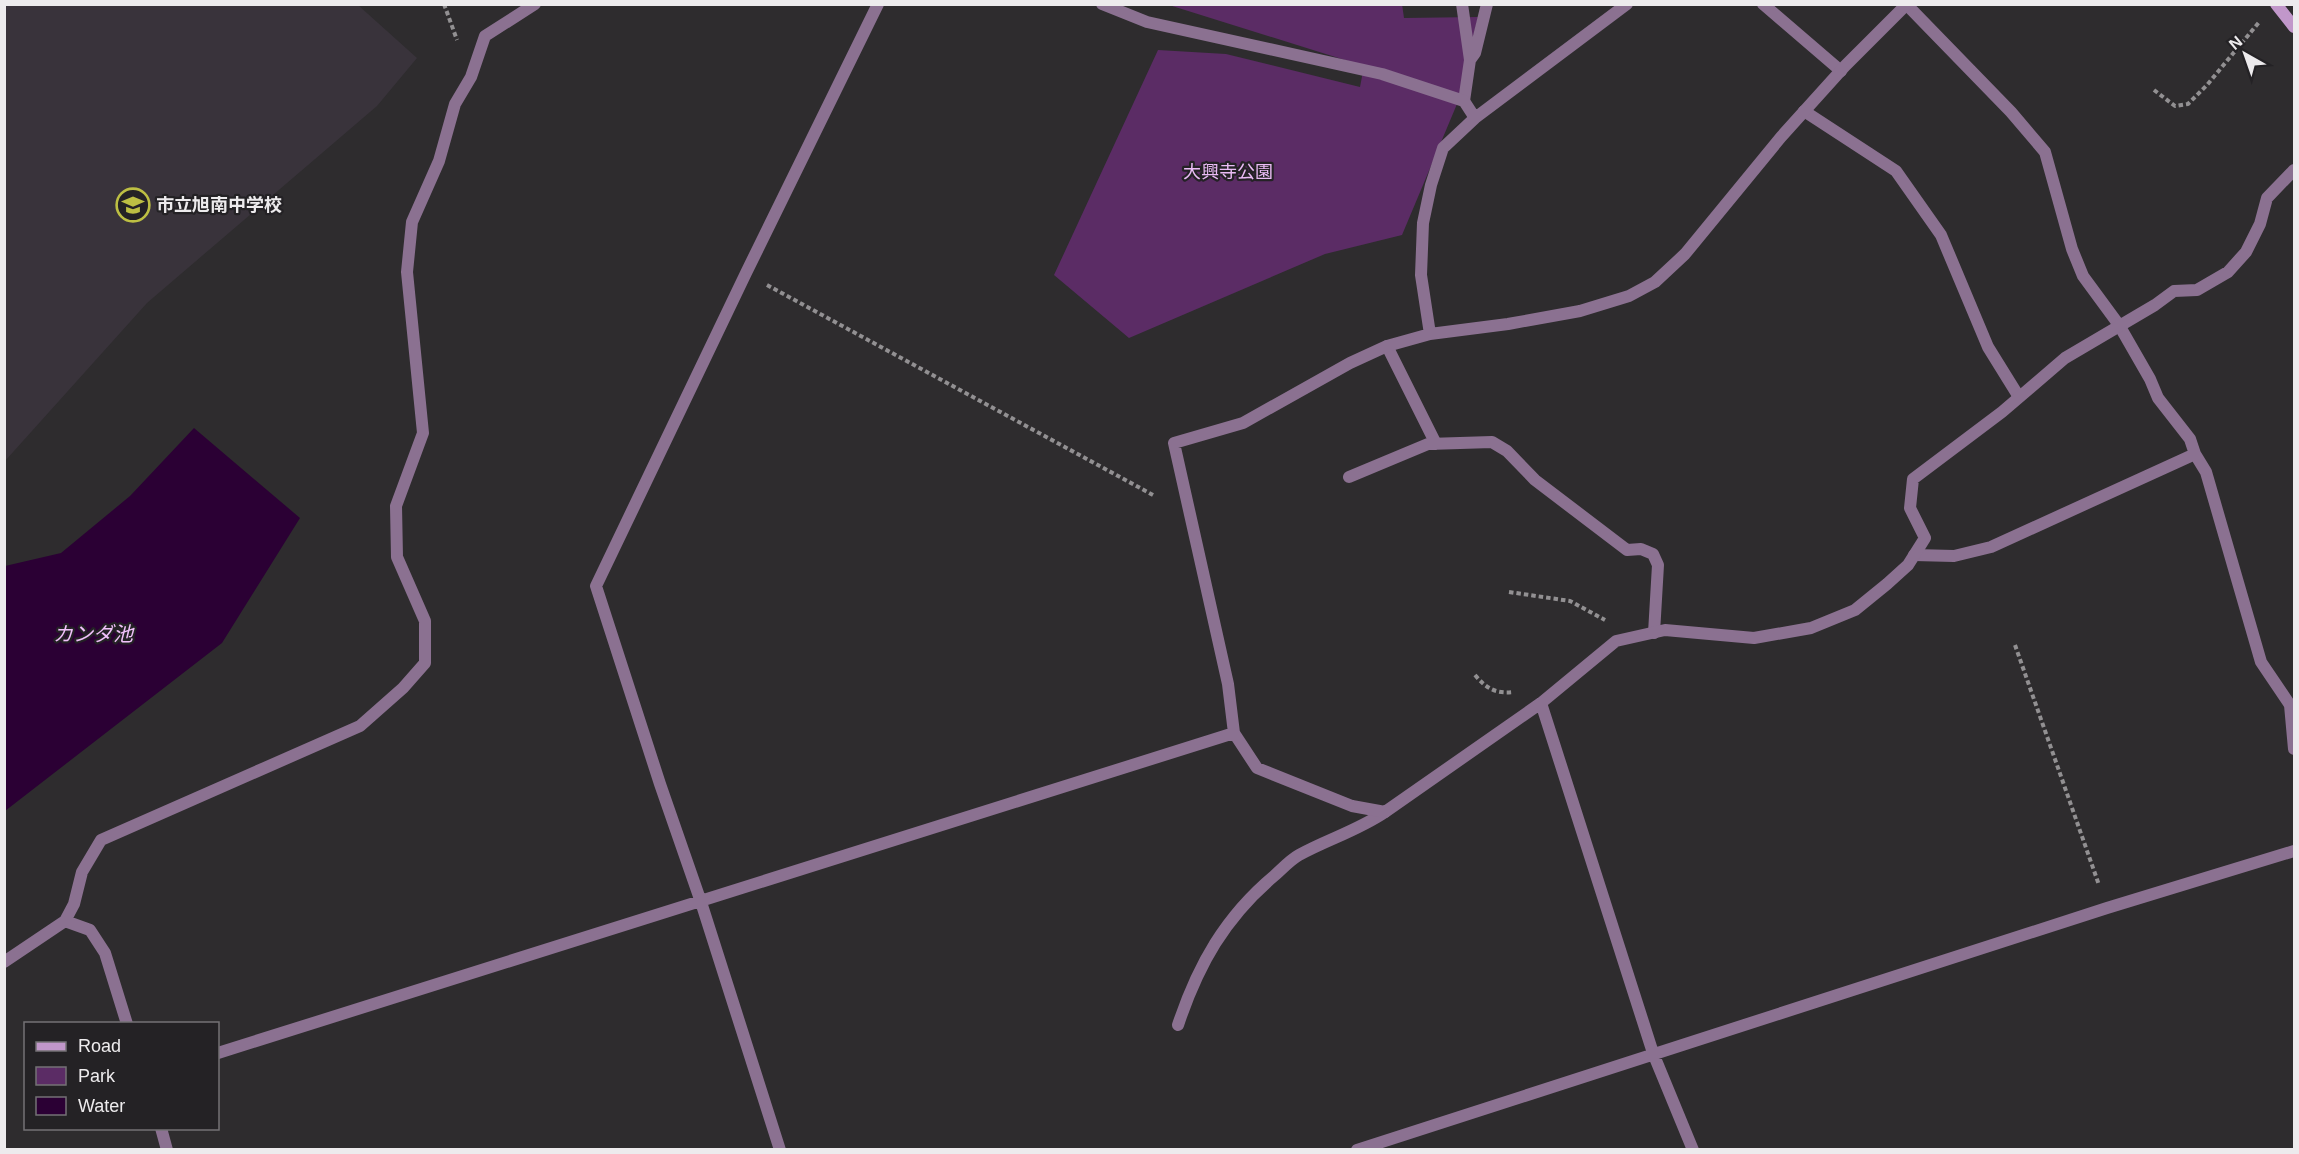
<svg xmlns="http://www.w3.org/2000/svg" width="2299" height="1154" font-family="Arial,'Noto Sans JP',sans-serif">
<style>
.built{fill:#39333b}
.green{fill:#5b2c65}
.water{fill:#2b0034}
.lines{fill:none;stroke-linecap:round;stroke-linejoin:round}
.path{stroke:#929092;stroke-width:4;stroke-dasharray:4.5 3;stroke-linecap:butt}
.lane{stroke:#8b7191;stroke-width:12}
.street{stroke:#8b7191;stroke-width:12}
.secondary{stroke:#c197ca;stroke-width:12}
.labels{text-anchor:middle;stroke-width:4.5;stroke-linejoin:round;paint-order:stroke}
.park-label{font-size:18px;fill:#eabbf5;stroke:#242225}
.poi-label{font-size:18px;font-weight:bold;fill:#edebed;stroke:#242225;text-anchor:start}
.water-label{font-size:20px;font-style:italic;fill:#f1c1fb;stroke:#242225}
</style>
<rect width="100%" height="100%" fill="#2e2c2e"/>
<path class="built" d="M5 4 358 5 417 58 377 106 147 303 5 461Z"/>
<path class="green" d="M1402 4 1404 18 1478 17 1457 104 1402 235 1325 254 1129 338 1054 275 1158 50 1226 54 1360 87 1364 66 1169 5Z"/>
<path class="water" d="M194 428 300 518 222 643 5 811V566L61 553 130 496Z"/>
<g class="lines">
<path class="path" d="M444 4 457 40
M2154 90 2175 106 2188 104 2207 85 2260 21
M767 285 1153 495
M1509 592 1570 601 1605 620
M2015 645 2099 885
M1475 675C1486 688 1495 694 1513 692"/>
<path class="lane" d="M1462 4 1470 60
M1763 4 1841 71
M1907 5 2011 112 2045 152 2072 249 2083 276 2119 325 2150 379 2158 398 2190 439 2195 454
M1464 101 1470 60 1475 53 1487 4
M1804 111 1896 171 1941 235 1988 347 2019 397
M1387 346 1436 444
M1349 477 1428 444 1492 442 1507 451 1535 480 1627 550 1641 549 1653 554 1658 565 1654 633
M1914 555 1954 556 1991 547 2195 454 2206 472 2261 662 2290 705 2294 749
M1178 1025C1198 965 1225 917 1274 876 1282 869 1290 860 1299 855 1328 839 1357 831 1385 812"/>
<path class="street" d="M1102 4 1147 22 1382 74 1464 101 1475 118
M1907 4 1845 66 1781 137 1685 254 1655 282 1629 296 1580 311 1508 324 1430 334 1387 346 1350 363 1243 423 1174 443 1228 684 1234 733 1257 768 1352 806 1385 812 1541 703 1616 641 1665 630 1754 638 1811 628 1855 610 1887 584 1908 565 1925 538 1910 508 1913 479 2002 412 2065 358 2155 305 2174 291 2197 290 2228 272 2246 252 2260 224 2267 198 2294 170
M1430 334 1421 275 1423 223 1431 185 1443 148 1475 118 1627 4
M1541 703 1653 1053 1693 1150
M65 921 90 930 105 953 127 1024
M4 962 65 921 74 904 82 872 101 840 360 726 403 688 425 663V621L397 557 396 506 423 433 407 272 412 222 439 161 455 104 471 77 485 36 535 4
M218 1053 1234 733
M161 1128 167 1150
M780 1150 701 902 660 784 596 586 746 273 878 4
M1357 1150 2107 908 2294 851"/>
<path class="secondary" d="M2276 4 2294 27"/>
</g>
<defs>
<g id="school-ring" transform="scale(1.725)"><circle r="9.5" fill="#242225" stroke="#bdbf43" stroke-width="1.5"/><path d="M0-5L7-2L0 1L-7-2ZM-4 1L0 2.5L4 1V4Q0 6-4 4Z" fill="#bdbf43"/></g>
</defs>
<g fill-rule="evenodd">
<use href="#school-ring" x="133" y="205"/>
</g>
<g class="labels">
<g class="park-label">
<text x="1228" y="178">大興寺公園</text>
</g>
<g class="poi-label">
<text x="156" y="211">市立旭南中学校</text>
</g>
<g class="water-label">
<text x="93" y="641">カンダ池</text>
</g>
</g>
<rect width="2299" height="1154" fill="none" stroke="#edebed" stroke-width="12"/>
<rect x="24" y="1022" width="195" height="108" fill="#242225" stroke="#747275" stroke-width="1.5"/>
<rect x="36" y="1042" width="30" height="9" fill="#c197ca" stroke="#747275" stroke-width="1.5"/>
<text x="78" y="1052" font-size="18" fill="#edebed">Road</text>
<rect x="36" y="1067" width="30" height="18" fill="#5b2c65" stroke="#747275" stroke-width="1.5"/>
<text x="78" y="1082" font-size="18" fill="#edebed">Park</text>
<rect x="36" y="1097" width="30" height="18" fill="#2b0034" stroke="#747275" stroke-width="1.5"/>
<text x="78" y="1112" font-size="18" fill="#edebed">Water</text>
<g transform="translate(2245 54) rotate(320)" stroke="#242225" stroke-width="4.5" paint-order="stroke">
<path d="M0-4.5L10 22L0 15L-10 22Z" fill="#edebed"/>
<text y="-9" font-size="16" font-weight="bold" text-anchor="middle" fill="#edebed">N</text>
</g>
</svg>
